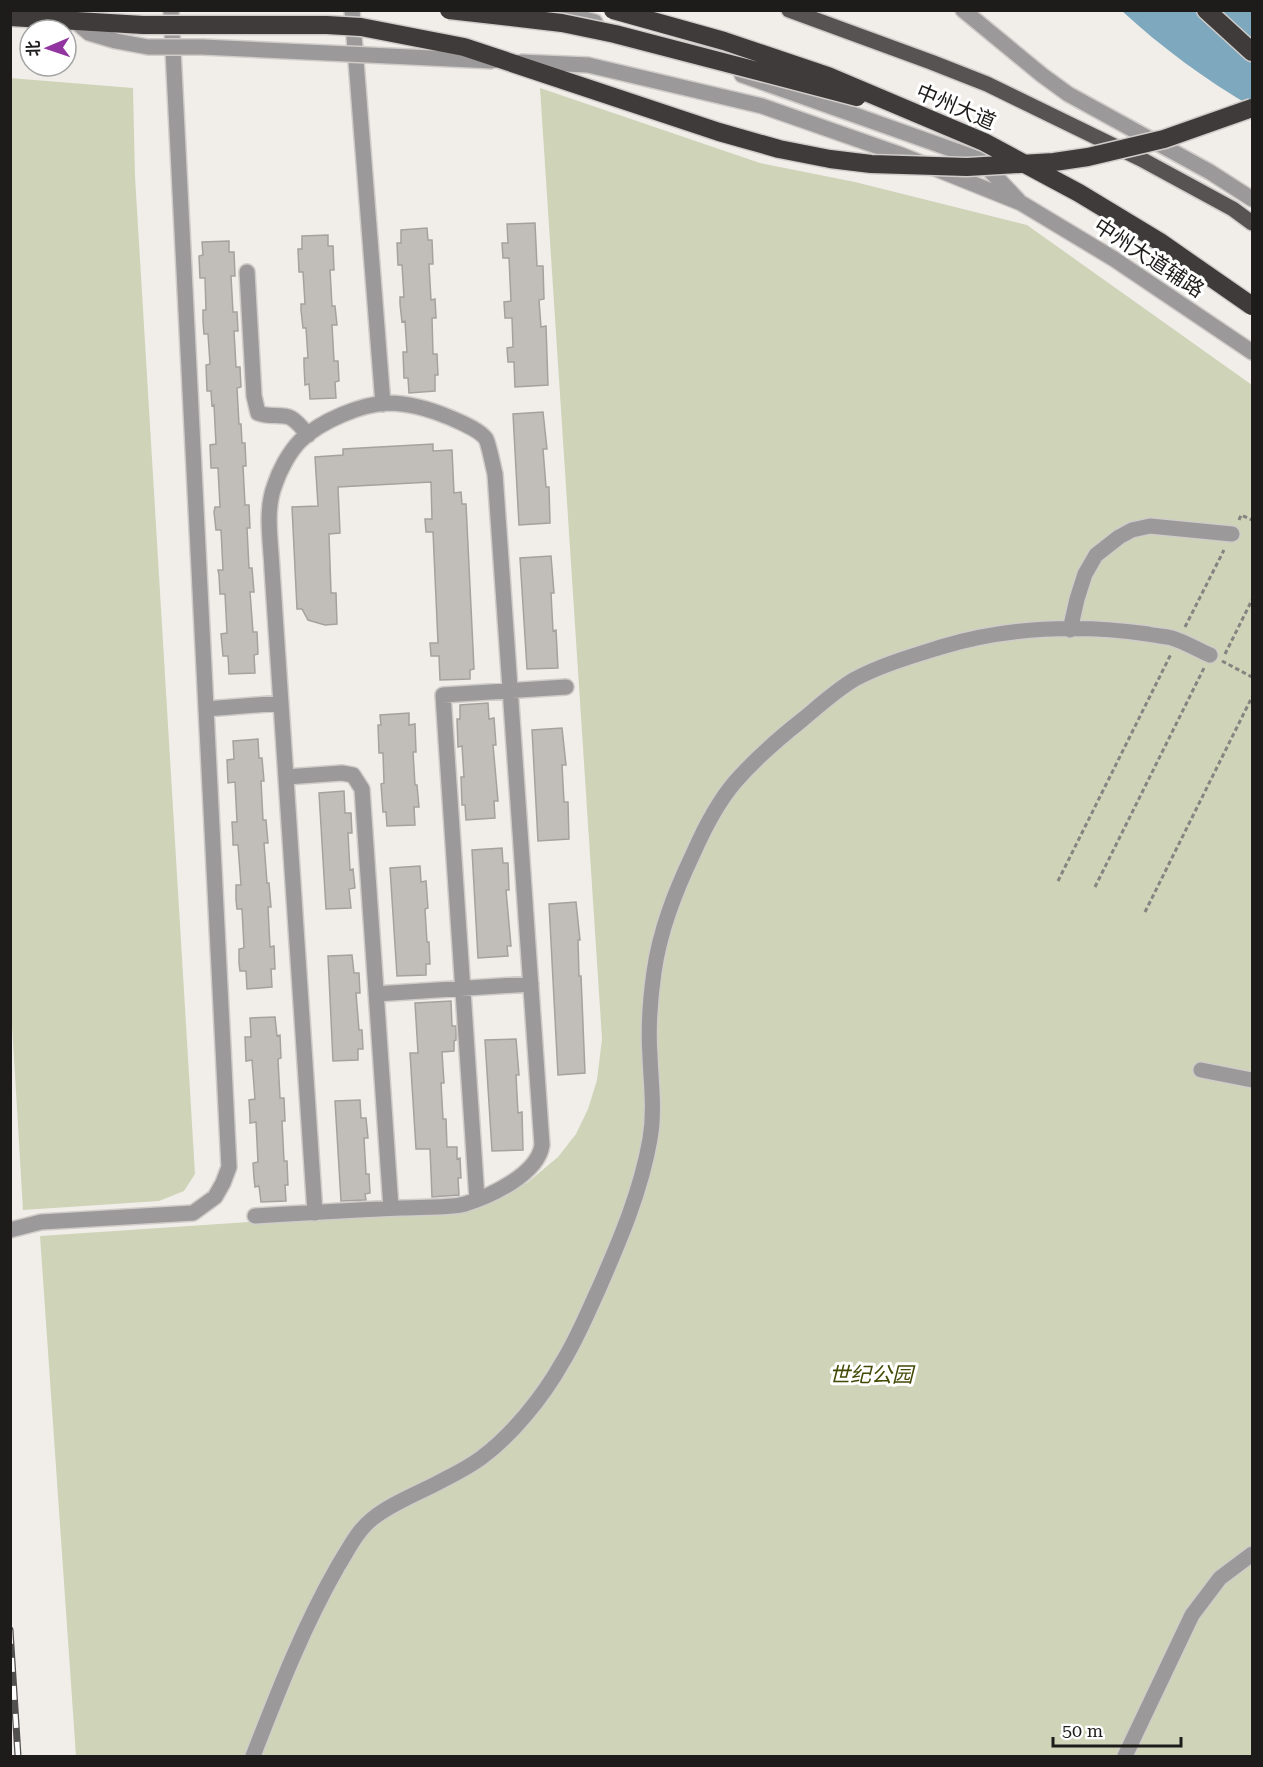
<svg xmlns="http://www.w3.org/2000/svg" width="1263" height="1767" font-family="'Roboto Serif','Noto Sans SC',serif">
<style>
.green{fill:#cfd4b8}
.water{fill:#7ea8be}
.building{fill:#c1beba;stroke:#a5a29e;stroke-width:1.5}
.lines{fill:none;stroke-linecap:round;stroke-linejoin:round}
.minor-casing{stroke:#cfccc9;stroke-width:18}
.major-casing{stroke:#cfccc9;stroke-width:18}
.highway-casing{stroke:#cfccc9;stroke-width:21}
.path{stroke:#868381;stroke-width:3;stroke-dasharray:4.5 3;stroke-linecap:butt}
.minor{stroke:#9b9999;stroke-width:15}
.major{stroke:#575353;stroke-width:15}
.highway{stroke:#403b3b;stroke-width:18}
.rail-casing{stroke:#52504e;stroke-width:7}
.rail{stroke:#fff;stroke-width:4.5;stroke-dasharray:14;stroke-linecap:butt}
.minor-bridge-casing{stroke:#cfccc9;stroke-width:18;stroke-linecap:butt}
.highway-bridge-casing{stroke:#cfccc9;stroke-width:21;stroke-linecap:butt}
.minor-bridge{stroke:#9b9999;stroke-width:15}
.highway-bridge{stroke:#403b3b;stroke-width:18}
.labels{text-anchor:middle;stroke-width:6;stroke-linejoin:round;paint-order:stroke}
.street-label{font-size:21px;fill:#1e1c1b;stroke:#fff}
.park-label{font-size:21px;font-style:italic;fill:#444a06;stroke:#fff}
</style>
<rect width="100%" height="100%" fill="#f1eeea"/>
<path class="green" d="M10 78 133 88 135 176 195 1174 184 1191 159 1201 23 1210 10 991Z
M540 88 760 163 855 182 1027 225 1252 385V1756H76L40 1236 457 1208 527 1183 558 1157 576 1134 588 1109 597 1080 602 1039Z"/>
<path class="water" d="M1122 11H1252V107C1206 80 1161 47 1122 11Z"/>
<path class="building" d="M535 223 537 266H543L544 299 539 300 541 327 546 326 548 385 515 387 514 362H508L507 348 513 347 512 318H505L504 302 511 301 509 258H503L502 243H508L507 224Z
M427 228 428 240H432L433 264H429L431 300 435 299 436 318H432L433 354H437L438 375H435V391L409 393 408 378H404L403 352H407L405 321 402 322 400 304V297H404L402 265H398L397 243H401V230Z
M328 235V246H333L334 270H330L332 306H335L337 325H332L334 361H338L339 381 335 382 336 398 310 399 309 384 305 385 304 365V358H308L306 328H303L301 310V304H305L303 272H299L298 249H302V236Z
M229 241V252H234L235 276H231L233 312H237L238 331H234L236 367H240L241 387 237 388 239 424H241L242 443H245L246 466H243L245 505H249L250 528H247L249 568H252L254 592H250L253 632H257L258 654 254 655 255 673 229 674 228 656H223L221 634 227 633 225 594H220L219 575 218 570H223L221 530H216L214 512 215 507H220L218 468H211L210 445 216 444 214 405 212 406 211 391H207L206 365 210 364 208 334H204L203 321V310H206L205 278H200L199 256 203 255 202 242Z
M543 412 547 449H543L546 487H549L550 523 519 525 513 414Z
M433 444V451L452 450 454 493 461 492 462 504H466L474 669 470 670V679L440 680 439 656H431L430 643H438L433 532H426L425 519H432L431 482 338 487 340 533 329 534 331 593H336L337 624 325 625 308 620 302 609H297L292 507 318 506 315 457 343 455V449Z
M551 556 554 593H551L553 631 556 630 558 668 527 669 520 558Z
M488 703 489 719 494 718 496 745H493L498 801H494L495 818 466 820 465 805H462L461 777H464L462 746 458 747 457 719H460V705Z
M409 713V725L415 724 416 752H413L415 785H417L419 807H414L415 825 387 826 386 812H383L381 784 384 783 383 753H379L378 725H381L380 715Z
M562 728 566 765H562L564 802H568L569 839 538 841 532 730Z
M258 739 259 758H262L264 781H261L263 820H266L268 843H264L267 883H269L271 907H268L270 947 274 946 275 969H271L272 987 247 989 246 971H240L239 963V949L244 948 242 909H237L236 900V885H241L238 845H233V839L232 822H237L235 782 228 783 227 760 234 759 233 741Z
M344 791 345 813H351L352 833H348L350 870 353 869 355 888 349 889 351 908 326 909 319 793Z
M502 848 503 863H508L509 890H506L511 946H507L508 956 478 958 472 850Z
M420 866 421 882 426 881 428 908 425 909 427 942H429L430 964H426V975L397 976 390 868Z
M576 902 580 940H578L579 976H581L585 1073 558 1075 549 904Z
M352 955 354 973H359L360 993H356L359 1030H362L363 1049H358V1060L333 1061 328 956Z
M451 1001 452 1026H456V1040L454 1041V1051L442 1052 444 1083H441L443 1119H446L447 1147H457V1159L460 1158 461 1178H458L459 1195 432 1197 430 1149H416L410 1053H418L415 1003Z
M275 1017 277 1036 280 1035 281 1058 278 1059 280 1098H284L285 1121H282L284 1161H287L288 1185H285L286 1201 261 1202 259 1186 255 1187 254 1178 253 1163 258 1162 256 1122 250 1123V1117L249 1100 255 1099 252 1060 246 1061 245 1037H251L250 1018Z
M516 1039 519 1075H516L518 1113 522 1112 523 1150 492 1151 485 1040Z
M360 1100 361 1118H366L368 1138H364L366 1174H369L370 1193 365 1194 366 1200 341 1201 335 1101Z"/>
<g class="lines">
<g class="minor-casing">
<path id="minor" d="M352 10 383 404
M554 10 595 22
M963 10 1042 75 1068 94 1210 172 1252 199
M588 65 762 106 899 154 1021 203 1114 259 1252 352
M742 75 979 159 1018 200
M247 272 254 396 258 413C270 418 282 413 291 418 298 422 303 429 308 435
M1070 630 1077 599 1085 574 1096 555 1119 537 1132 530 1150 526 1232 534
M206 709 281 703
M286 777 342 773 353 775 362 789 391 1208
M376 994 531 984
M1201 1070 1252 1080
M477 1199 443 695 566 687
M255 1216C304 1213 353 1210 401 1208 418 1207 451 1208 465 1204 491 1196 538 1174 542 1145L495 474C493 466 489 445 486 439 480 430 460 422 451 418 432 410 409 403 388 403 361 404 321 421 301 440 289 452 279 471 274 487 265 512 271 543 272 569L315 1213
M10 1230 41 1222 193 1213 215 1197 223 1183 229 1167 171 10
M253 1756C278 1692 303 1627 338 1566 348 1550 357 1531 372 1519 393 1502 422 1492 445 1479 457 1473 470 1466 481 1458 512 1435 543 1397 562 1363 577 1339 587 1314 599 1288 620 1240 641 1191 650 1139 655 1110 651 1084 650 1056 648 1028 650 1000 654 972 660 930 675 892 693 854 704 829 717 803 735 782 755 759 778 739 802 720 819 706 836 690 855 679 881 665 912 656 941 647 1006 627 1080 624 1148 634 1156 636 1165 636 1172 638 1185 642 1198 650 1210 655
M1125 1756 1192 1615 1220 1578 1252 1554"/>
</g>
<g class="major-casing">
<path id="major" d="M789 10 931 62 987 84 1141 159 1233 209 1252 223"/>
</g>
<g class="highway-casing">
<path id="highway" d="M1206 10 1252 52"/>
</g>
<path class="path" d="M1239 520 1241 515 1252 520
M1185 627 1224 550
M1225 654 1252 600
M1222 661 1252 677
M1058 881 1171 654
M1095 887 1204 668
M1145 912 1252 697"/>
<use href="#minor" class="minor"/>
<use href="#major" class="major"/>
<use href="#highway" class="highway"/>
<g class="rail-casing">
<path id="rail" d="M10 1630 18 1756"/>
</g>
<use href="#rail" class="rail"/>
<g class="minor-bridge-casing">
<path id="minor-bridge" d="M62 10 89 33 116 41 148 47H202L493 61
M520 62 588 65"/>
</g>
<g class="highway-bridge-casing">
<path id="highway-bridge" d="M449 10 562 23 615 34 857 97
M613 10 724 41 828 76 984 142 1079 193 1160 242 1252 306
M10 17 143 25H327L361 27 464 47 719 132 779 149 830 159 871 164 967 167 1054 162 1088 157 1164 139 1252 108"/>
</g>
<use href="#minor-bridge" class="minor-bridge"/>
<use href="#highway-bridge" class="highway-bridge"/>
</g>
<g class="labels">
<g class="street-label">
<text transform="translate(956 107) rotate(23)" y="7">中州大道</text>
<text transform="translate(1149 258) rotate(33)" y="7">中州大道辅路</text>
</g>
<g class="park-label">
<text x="871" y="1382">世纪公园</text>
</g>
</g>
<rect width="1263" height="1767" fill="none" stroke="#1e1c1b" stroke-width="24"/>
<g transform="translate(48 48) rotate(268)"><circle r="28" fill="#ffffff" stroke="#a5a4a4" stroke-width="1.5"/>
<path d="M0-4.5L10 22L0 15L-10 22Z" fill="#9235a0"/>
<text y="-9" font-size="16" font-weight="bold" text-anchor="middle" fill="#1e1c1b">北</text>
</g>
<path d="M1053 1737v9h128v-9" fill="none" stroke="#1e1c1b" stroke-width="3"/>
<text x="1062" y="1737" font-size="18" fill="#1e1c1b" stroke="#ffffff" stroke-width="4.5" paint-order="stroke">50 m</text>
</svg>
